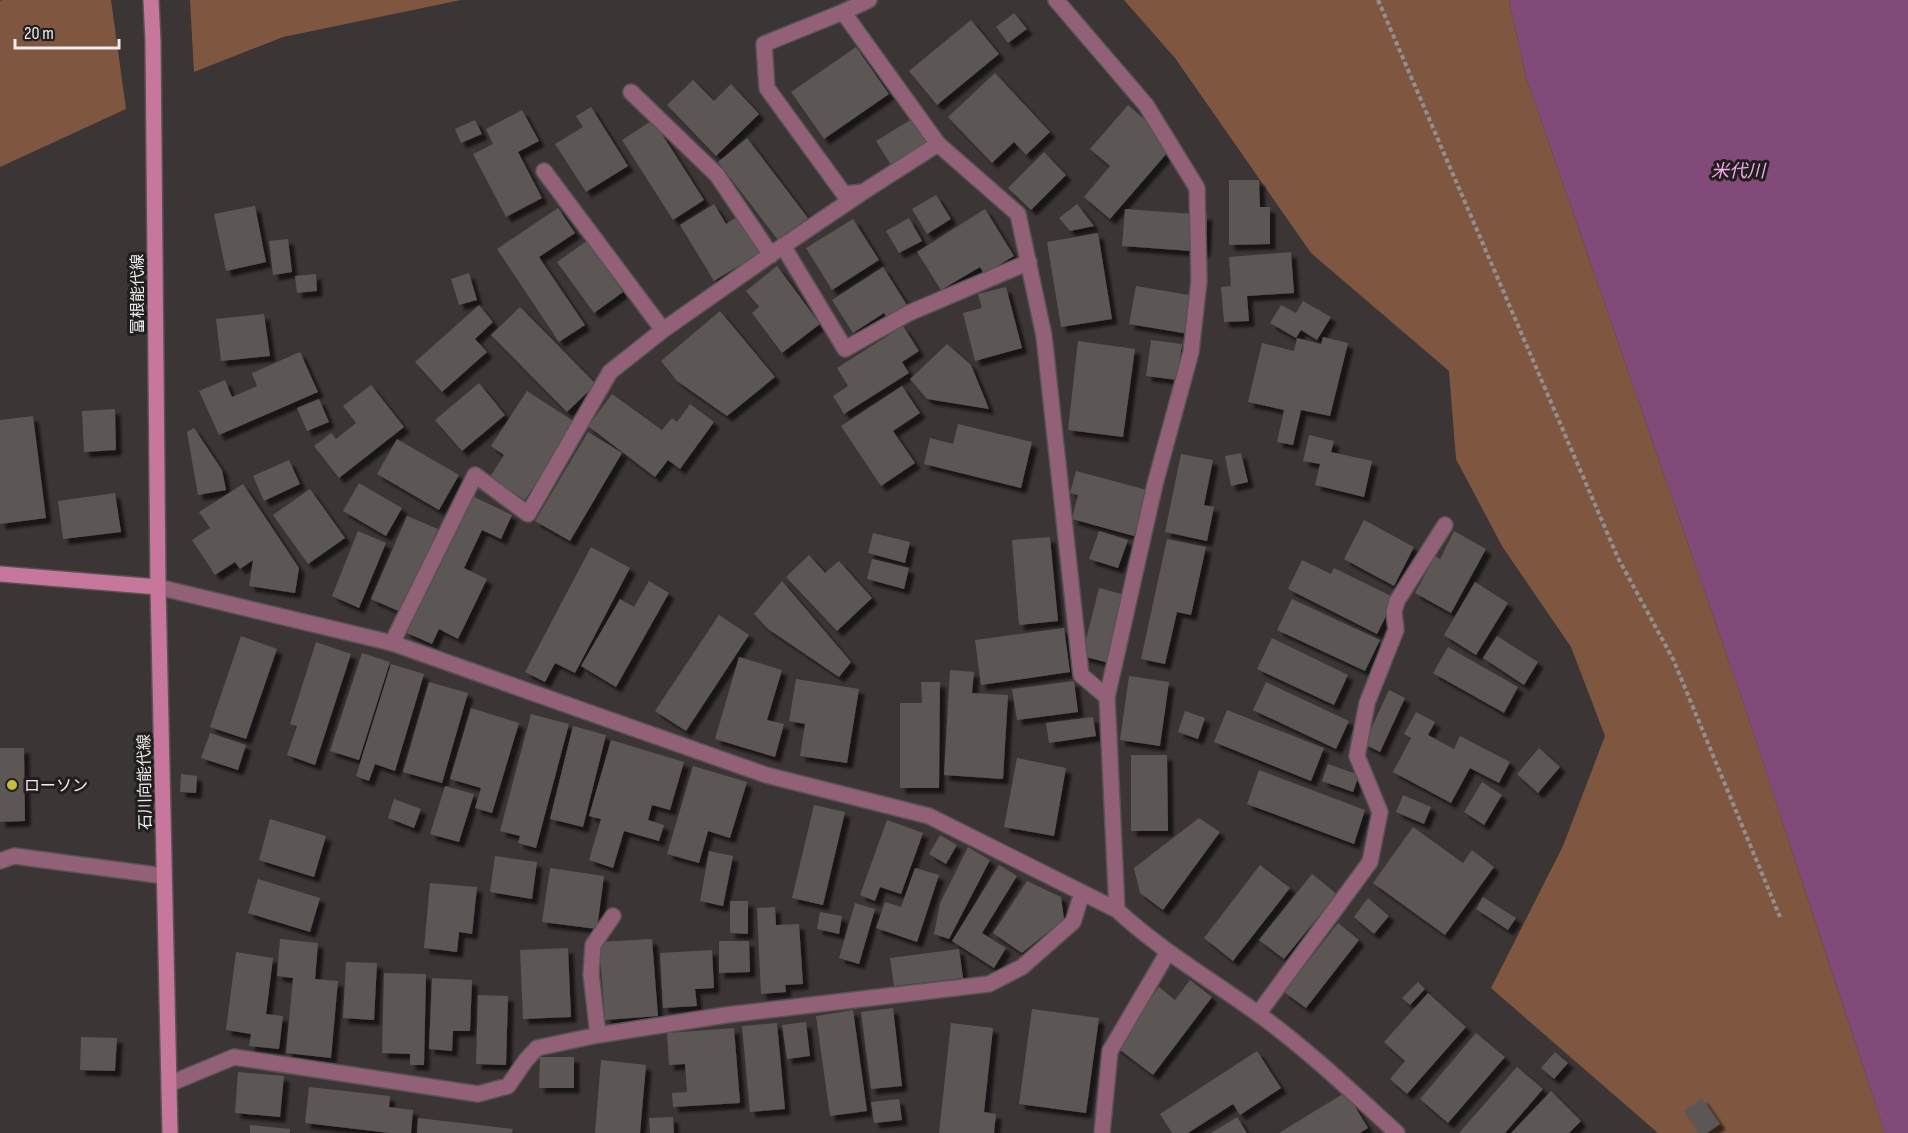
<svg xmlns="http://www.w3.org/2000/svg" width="1908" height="1133" font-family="'Sofia Sans Condensed','Noto Sans JP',sans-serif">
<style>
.green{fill:#7f5740}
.water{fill:#814a79}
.building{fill:#5c5654;filter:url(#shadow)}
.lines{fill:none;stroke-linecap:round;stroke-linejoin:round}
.service-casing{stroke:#595253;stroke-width:18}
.minor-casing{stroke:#595253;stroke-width:18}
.secondary-casing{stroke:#595253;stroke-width:18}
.path{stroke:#938e8f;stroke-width:4;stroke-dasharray:4.5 3;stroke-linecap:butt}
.service{stroke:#936177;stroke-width:15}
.minor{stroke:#936177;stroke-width:15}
.secondary{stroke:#c6779b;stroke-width:15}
.poi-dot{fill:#c1bd3f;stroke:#211e1e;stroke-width:2}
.labels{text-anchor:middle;stroke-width:6;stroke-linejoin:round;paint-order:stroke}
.street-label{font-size:16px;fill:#f0eced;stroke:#211e1e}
.poi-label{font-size:16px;fill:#f0eced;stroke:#211e1e;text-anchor:start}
.water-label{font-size:18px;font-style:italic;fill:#faa8ed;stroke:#211e1e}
</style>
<defs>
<filter id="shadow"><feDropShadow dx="5.5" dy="5.5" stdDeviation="1.5" flood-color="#0009"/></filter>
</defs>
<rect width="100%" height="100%" fill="#3c3536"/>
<path class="green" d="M2 0H111L126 109 0 167V1Z
M190 0H461L283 37 194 72Z
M1124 0H1509L1526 77 1742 699 1885 1133H1658L1491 988 1563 846 1605 736 1571 647 1502 546 1456 459 1449 371 1311 253 1175 58Z"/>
<path class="water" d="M1509 0H1908V1133H1885L1742 699 1526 77Z"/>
<path class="building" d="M1014 13 1027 29 1008 43 996 27Z
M971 20 999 54 937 105 909 71Z
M856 47 889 94 824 139 791 92Z
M995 73 1050 132 1026 155 1014 142 992 163 948 117Z
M693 80 714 101 731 84 759 114 716 156 667 105Z
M1128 105 1174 145 1110 219 1084 197 1110 166 1090 149Z
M591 107 628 166 586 192 555 144 583 127 576 116Z
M522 110 539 141 518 152 542 198 506 217 473 154 493 144 486 129Z
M912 119 927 142 891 165 876 141Z
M475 120 482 134 461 143 455 129Z
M653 120 704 200 673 220 622 140Z
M747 138 808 218 778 240 718 162Z
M1044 152 1066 175 1031 210 1008 188Z
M1229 180H1259L1260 207H1270V244L1229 245Z
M936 195 951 219 927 234 912 209Z
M714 204 726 224 737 217 760 253 714 281 680 225Z
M1077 204 1094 226 1070 231 1059 218Z
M255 206 266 262 226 271 214 214Z
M558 208 575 233 539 257 585 325 559 342 497 249Z
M985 209 1014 256 984 274 980 267 941 290 917 252Z
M1125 209 1207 215 1205 252 1122 246Z
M909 218 922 241 899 253 886 231Z
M853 219 879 260 832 290 806 248Z
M1098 233 1112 319 1061 327 1047 242Z
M288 239 292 272 273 275 269 241Z
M587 241 623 292 594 313 557 262Z
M1291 252 1294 293 1247 296 1249 321 1224 322 1221 287 1231 286 1229 257Z
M777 266 820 324 782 353 752 313 759 307 746 291Z
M883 267 907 305 887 318 884 313 853 333 832 300Z
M469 273 477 300 459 305 451 279Z
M316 274 317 291 297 293 295 276Z
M1136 286 1195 296 1189 334 1129 324Z
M1006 287 1022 348 975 361 963 313 982 308 978 294Z
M1303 301 1331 317 1317 340 1301 330 1296 338 1270 323 1281 305 1296 313Z
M479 305 493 322 475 339 487 352 442 392 415 362Z
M520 307 596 384 567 412 491 335Z
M720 311 775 377 727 416 677 381 661 361Z
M264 314 270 356 221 361 216 319Z
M903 326 919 351 902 362 909 373 844 414 833 396 848 386 837 368Z
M1323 337 1348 343 1330 416 1301 410 1293 445 1277 442 1284 410 1248 402 1262 343 1294 351 1297 338 1321 344Z
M1151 340 1182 344 1177 380 1146 376Z
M1078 341 1135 349 1123 437 1068 430Z
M947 344 971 365 989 409 927 399 910 379Z
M300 352 318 392 219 435 199 391 225 380 232 397 257 386 252 373Z
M479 383 505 415 462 451 435 420Z
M371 385 404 427 339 478 314 446 331 433 336 439 356 423 343 406Z
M902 386 920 413 893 431 915 463 881 486 841 426Z
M527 391 575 422 525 500 490 477 504 455 491 446Z
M612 394 662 430 672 418 677 422 690 404 714 422 680 469 668 460 655 477 588 426Z
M319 399 329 422 307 431 297 408Z
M115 409 116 450 84 452 82 411Z
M33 416 46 518 0 524V420Z
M958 424 1032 442 1021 488 924 464 930 438 953 444Z
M194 428 222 470 226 490 198 495 187 432Z
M588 432 622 453 570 541 535 521Z
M1309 435 1334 441 1331 452 1372 461 1364 497 1315 485 1320 464 1303 461Z
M397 439 459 475 439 510 377 474Z
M1241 453 1248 482 1231 486 1225 456Z
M1181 454 1213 460 1204 505 1214 507 1207 541 1165 532Z
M289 460 300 484 264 501 253 476Z
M1076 471 1147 490 1134 536 1072 519 1078 495 1070 493Z
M359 483 402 508 386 536 343 511Z
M243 484 299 568 295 593 249 586 253 560 240 569 235 562 215 575 192 540 210 528 199 512Z
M310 489 345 538 308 564 273 515Z
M115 493 121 532 63 539 58 501Z
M470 495 512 515 501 539 482 530 464 568 487 579 458 639 439 629 432 644 405 632Z
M407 516 438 529 403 613 371 599Z
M1364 520 1414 547 1394 586 1344 559Z
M358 531 386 543 359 608 332 596Z
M1099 531 1128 540 1118 568 1089 559Z
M1454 531 1486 549 1451 613 1415 593 1435 556 1440 559Z
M873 533 910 542 905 563 868 553Z
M1050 537 1058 621 1019 625 1012 540Z
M1167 539 1206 547 1191 615 1177 612 1165 664 1141 659Z
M591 547 630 568 575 673 555 663 545 682 525 672Z
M809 555 825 573 839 561 872 598 837 631 786 577Z
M872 559 909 568 904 589 867 579Z
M1302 560 1331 574 1334 568 1395 598 1377 634 1288 589Z
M649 581 669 593 616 687 581 666 620 599 634 607Z
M782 581 851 662 839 677 768 629 754 614Z
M1475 582 1508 603 1476 655 1444 635Z
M1099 588 1129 596 1113 664 1082 656Z
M1292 599 1380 640 1365 671 1277 630Z
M719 615 749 635 686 731 655 711Z
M1064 628 1070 672 981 685 975 640Z
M241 636 277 649 246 739 210 727Z
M1497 636 1538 662 1524 685 1483 658Z
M1272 638 1348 675 1334 705 1257 669Z
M316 642 351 654 315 765 287 755 297 726 290 724Z
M1448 647 1518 687 1504 713 1433 673Z
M362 653 390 662 359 760 330 751Z
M739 657 782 670 767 720 784 724 775 757 715 739Z
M391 664 424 674 395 771 375 764 369 781 356 776Z
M950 670 974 672 972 693 1008 695 1003 779 944 775Z
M1129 676 1169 682 1160 746 1120 740Z
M796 679 859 689 847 763 800 756 805 724 789 721Z
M1074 681 1078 712 1017 720 1012 689Z
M429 682 468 693 442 783 403 772Z
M921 682H940L939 788H900V703H922Z
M1266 682 1349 721 1336 749 1253 710Z
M1389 690 1405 698 1380 752 1364 744Z
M471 708 519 723 492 813 475 808 481 788 450 779Z
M1227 710 1324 748 1311 781 1214 742Z
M1185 711 1205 718 1198 739 1178 732Z
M1416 712 1435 722 1428 735 1454 749 1460 736 1510 762 1499 783 1470 768 1451 803 1393 772 1411 738 1404 734Z
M531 714 569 724 536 848 518 843 520 836 500 831Z
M1093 717 1096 736 1049 743 1046 723Z
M573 726 606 735 583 827 550 819Z
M210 733 246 745 238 770 201 758Z
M611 740 684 762 670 810 652 805 648 820 664 825 659 841 624 831 613 868 589 860 601 819 589 816Z
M0 748H24L25 821 0 822Z
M1539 748 1560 767 1538 793 1517 774Z
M1131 755H1167L1168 831H1131Z
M1017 758 1066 768 1054 836 1004 827Z
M1328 764 1359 775 1353 792 1322 781Z
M693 766 747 782 730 838 708 831 699 863 667 854Z
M1259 770 1365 810 1354 844 1247 804Z
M181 774 197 776 196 793 180 792Z
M1482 782 1502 795 1484 825 1464 812Z
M445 786 474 794 459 842 430 834Z
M1403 795 1431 807 1424 824 1396 812Z
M394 799 421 809 414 828 388 818Z
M814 805 845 812 823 905 792 898Z
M1199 818 1220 832 1163 910 1140 893 1134 868Z
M270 819 326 836 314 877 259 860Z
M887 820 923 833 901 894 880 887 875 901 860 895Z
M1413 827 1463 863 1472 850 1494 867 1445 935 1373 883Z
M940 835 957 845 946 864 929 854Z
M968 847 990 860 949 939 934 934 940 903Z
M709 851 733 856 723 906 700 901Z
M495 856 537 862 532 899 490 892Z
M999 865 1017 876 982 933 1006 948 994 968 952 941Z
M1260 865 1290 888 1233 961 1204 938Z
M550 868 604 876 597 929 542 922Z
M915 868 939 875 917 942 876 928 885 902 901 907Z
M1312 874 1337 894 1284 959 1259 940Z
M258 879 320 898 310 932 248 913Z
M1027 881 1061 897 1064 919 1022 953 993 933Z
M430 883 477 887 472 934 459 932 457 952 424 948Z
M1483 897 1516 918 1508 930 1476 909Z
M1368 898 1389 916 1374 934 1354 917Z
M730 901H748V934L730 933Z
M855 903 875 909 859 964 839 958Z
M775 907 776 925 799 924 803 984 785 985 786 992 761 994 757 908Z
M820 912 842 916 839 934 817 929Z
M1338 923 1359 940 1306 1008 1284 992Z
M280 939 318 943 315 979 338 981 331 1058 286 1053 293 978 277 976Z
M652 939 658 1016 605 1020 599 942Z
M719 941H749L750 972 719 973Z
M568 948 571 1017 523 1019 520 950Z
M959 949 963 978 894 986 890 958Z
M712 950 714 988 695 989 697 1006 663 1008 660 953Z
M236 952 273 958 266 1014 283 1016 279 1049 249 1046 251 1034 226 1030Z
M346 962 377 963 374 1020 343 1018Z
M384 973 426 974 424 1065H410V1054L382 1053Z
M432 978 472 980 470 1031H453L452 1051 429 1049Z
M1190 980 1212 997 1153 1075 1115 1046 1159 987 1175 1000Z
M1418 982 1425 989 1410 1005 1402 998Z
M1428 993 1466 1027 1407 1094 1390 1079 1405 1061 1384 1042Z
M478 995 508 996 506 1065 476 1064Z
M893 1008 902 1086 871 1089 861 1012Z
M1032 1009 1099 1018 1086 1113 1019 1104Z
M853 1010 867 1111 830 1116 816 1016Z
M806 1022 810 1056 787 1059 782 1025Z
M777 1023 785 1109 750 1112 742 1026Z
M951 1023 993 1028 984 1112 996 1114 994 1133H939Z
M734 1028 740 1103 673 1107 672 1093 687 1092 685 1064 669 1065 667 1033Z
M1476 1033 1505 1057 1448 1123 1420 1099Z
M81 1037 117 1038 115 1071 80 1070Z
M1257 1051 1281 1088 1240 1115 1233 1104 1188 1133H1172L1160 1114Z
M1555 1052 1568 1063 1554 1079 1541 1068Z
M540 1057H574V1088H539Z
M601 1060 646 1065 640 1133H595Z
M1517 1067 1543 1089 1505 1133H1459Z
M238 1072 284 1076 280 1117 235 1113Z
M309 1087 390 1096 389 1107 413 1110 411 1133H390L305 1123Z
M1551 1091 1581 1121 1569 1133H1511Z
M1346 1092 1368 1128 1360 1133H1279Z
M1702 1098 1720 1124 1707 1133H1699L1684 1111Z
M899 1099 902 1120 874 1123 871 1102Z
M673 1117 674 1133H650L649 1118Z
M1237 1117 1247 1133H1211Z
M418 1118 513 1129 512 1133H417Z
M250 1125 290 1129V1133H250Z"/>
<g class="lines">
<g class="service-casing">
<path id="service" d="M843 12 869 0
M631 92 717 175 771 255
M938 144 863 192 844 194 767 88 764 44 843 12 938 144 1018 214 1044 336 1081 675 1107 697
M544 171 663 330
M860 194 783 246 845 349 909 313 1029 262
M392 643 475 475 528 514 610 372 663 330 783 246
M0 861 14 856 164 876
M1258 1014 1370 862 1380 812 1357 756 1367 703 1396 630 1394 612 1397 601 1445 525
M598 1035 591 974 593 945 613 916
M169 1084 234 1057 478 1094 508 1086 526 1060 537 1048 598 1035 726 1015 989 984 1022 967 1073 922 1082 893
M1102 1133 1110 1051 1168 952"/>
</g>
<g class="minor-casing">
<path id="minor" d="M1056 0 1146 105 1197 188 1199 281 1191 352 1155 484 1107 697 1117 910
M158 587 392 643 766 775 929 816 1117 910C1160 950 1210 979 1257 1013 1307 1049 1352 1092 1397 1133"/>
</g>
<g class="secondary-casing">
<path id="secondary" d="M151 0 153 41 158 587 170 1133
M0 574 158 587"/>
</g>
<path class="path" d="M1378 0 1618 558 1673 659 1780 917"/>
<use href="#service" class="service"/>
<use href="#minor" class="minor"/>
<use href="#secondary" class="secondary"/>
</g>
<circle class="poi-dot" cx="12" cy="785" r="6"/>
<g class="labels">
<g class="street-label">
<text transform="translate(137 294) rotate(-90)" y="6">富根能代線</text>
<text transform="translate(144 782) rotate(-91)" y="6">石川向能代線</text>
</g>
<g class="poi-label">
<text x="24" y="791">ローソン</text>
</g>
<g class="water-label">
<text x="1738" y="177">米代川</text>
</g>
</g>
<path d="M15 39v9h104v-9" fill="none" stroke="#f0eced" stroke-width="3"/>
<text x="24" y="39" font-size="18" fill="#f0eced" stroke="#211e1e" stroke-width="4.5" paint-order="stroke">20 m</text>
</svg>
